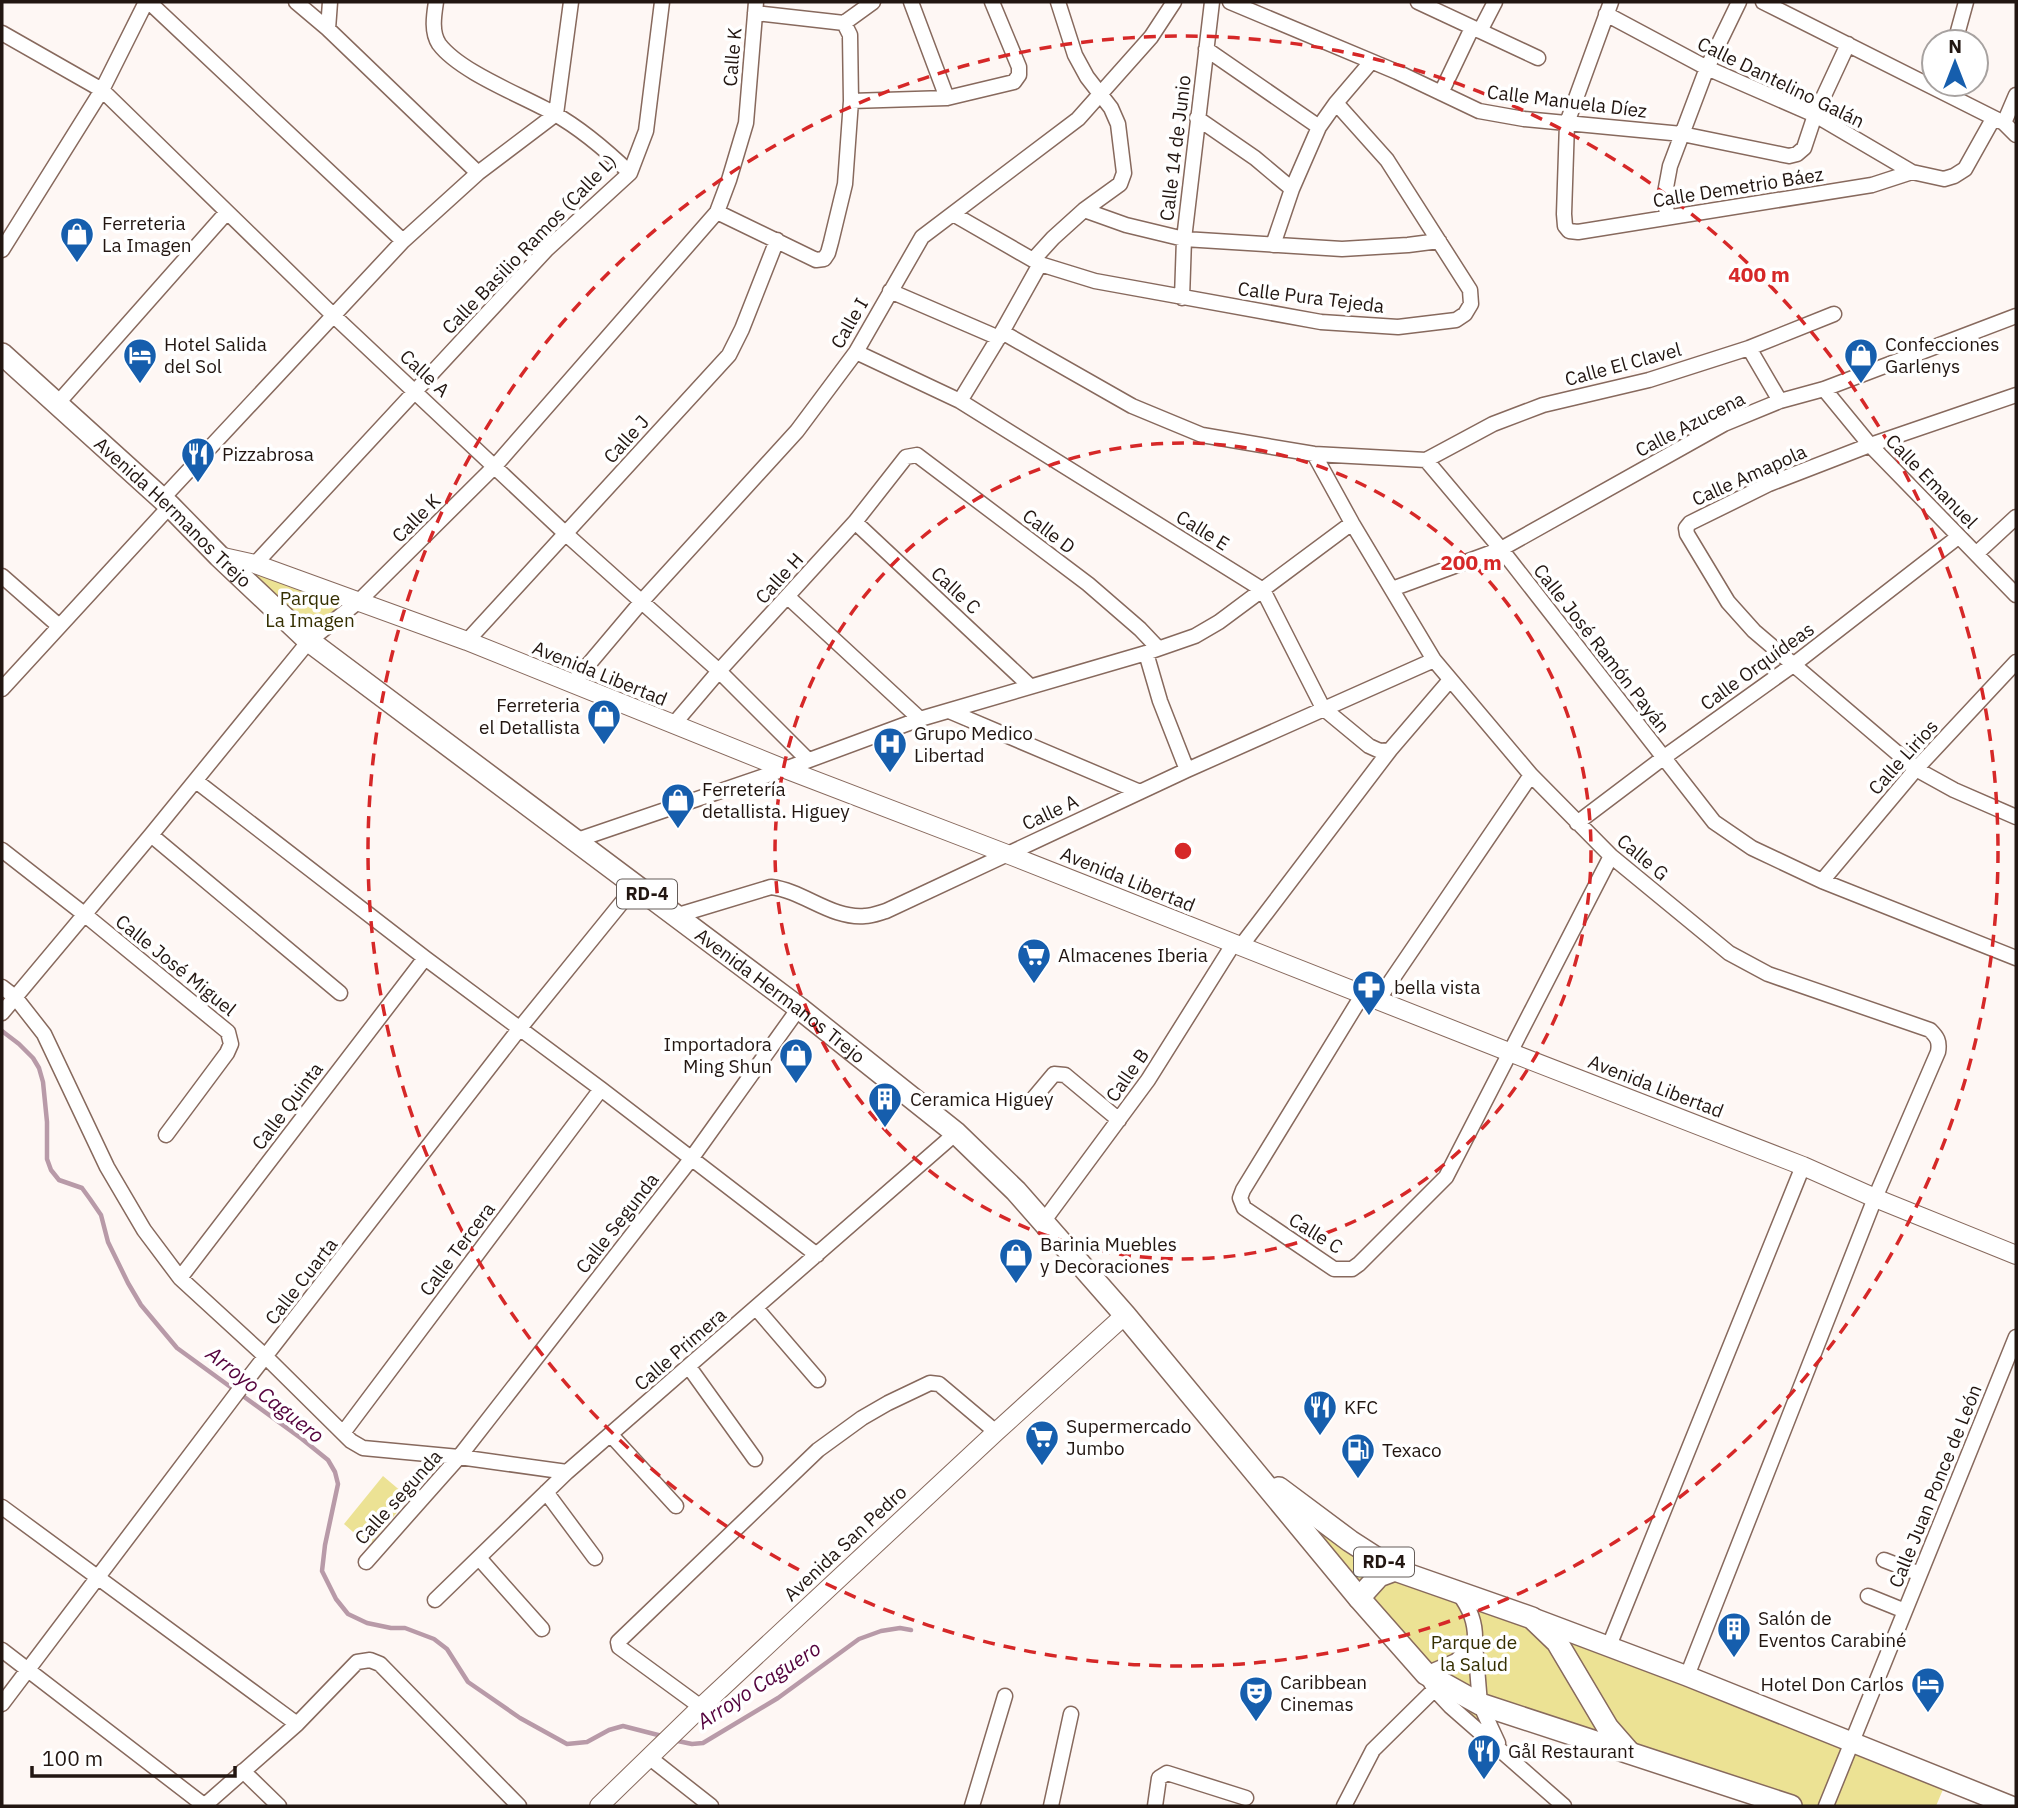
<svg xmlns="http://www.w3.org/2000/svg" width="2018" height="1808" font-family="'IBM Plex Sans',sans-serif">
<style>
.green{fill:#ece294}
.lines{fill:none;stroke-linecap:round;stroke-linejoin:round}
.stream{stroke:#b89aa8;stroke-width:4.5}
.minor-casing{stroke:#87695d;stroke-width:17}
.tertiary-casing{stroke:#87695d;stroke-width:20}
.secondary-casing{stroke:#87695d;stroke-width:22}
.primary-casing{stroke:#87695d;stroke-width:24}
.minor{stroke:#fff;stroke-width:14}
.tertiary{stroke:#fff;stroke-width:18}
.secondary{stroke:#fff;stroke-width:19}
.primary{stroke:#fff;stroke-width:21}
.ring{fill:none;stroke:#d62828;stroke-width:3.5;stroke-dasharray:12 9}
.labels{text-anchor:middle;stroke-width:7;stroke-linejoin:round;paint-order:stroke}
.shield{fill:#fff;stroke:#645c58;stroke-width:2}
.shield-label{font-size:18px;font-weight:bold;fill:#221611}
.street-label{font-size:19px;fill:#221611;stroke:#fff}
.poi-label{font-size:19px;fill:#221611;stroke:#fff;text-anchor:start}
.park-label{font-size:19px;fill:#352f01;stroke:#fff}
.water-label{font-size:21px;font-style:italic;fill:#54023d;stroke:#fff}
.centre{fill:#d62828;stroke:#fff;stroke-width:3.5}
.ring-label{font-size:21px;text-anchor:middle;font-weight:bold;fill:#d62828;stroke:#fff;stroke-width:7;stroke-linejoin:round;paint-order:stroke}
</style>
<rect width="100%" height="100%" fill="#fef7f4"/>
<path class="green" d="M219 556 359 601 309 641Z
M1254 1471 1350 1541 1947 1780 1936 1806H1791L1481 1704 1500 1745 1450 1706Z
M383 1476 409 1498 369 1546 344 1524Z"/>
<g class="lines">
<path class="stream" d="M2 1031 19 1044 33 1058 39 1068 43 1082 47 1122V1159L51 1170 59 1180 82 1188 90 1199 101 1215 108 1242 128 1283 141 1305 177 1348 302 1439 328 1460 335 1472 338 1484 325 1545 322 1571 336 1599 348 1614 367 1623 391 1628H405L434 1639 447 1649 468 1682 520 1718 567 1744 587 1742 609 1730 623 1726 662 1736
M673 1740 692 1744 703 1743 778 1698 859 1639 881 1631 900 1628 911 1630"/>
<g class="minor-casing">
<path id="minor" d="M149 2 403 241
M296 2 328 29 478 173
M436 2C434 15 431 32 439 44 460 72 521 95 553 113 582 129 606 150 630 173
M911 2 947 98
M1230 2 1397 72 1479 111 1524 119 1682 134 1789 156 1797 154 1804 148 1815 115 1848 44
M1418 2 1538 58
M1611 2 1567 123 1564 214 1565 226 1569 231 1578 232 1872 185 1912 172
M1763 2 2004 123 2016 135
M1606 14 1707 68 1815 115 1912 172 1944 179 1954 176 1965 169 1993 119
M844 23 873 2
M328 29 330 2
M1480 31 1495 2
M2 33 102 90 334 316 566 534 719 671 808 760
M1955 42 1966 2
M1206 49 1319 127
M1441 93 1472 28
M851 101 947 98 1014 82 1019 75V67L992 2
M1197 118 1255 158 1292 189
M2004 123 2016 95
M1084 210 1126 225 1184 239 1342 249 1408 245 1439 241
M717 212 816 260 824 259 828 253 831 242 845 184 851 101 850 35 844 23 755 13
M953 214 1040 264 1095 281 1321 322 1398 327 1456 320 1465 314 1471 304 1470 290 1387 160 1336 103
M1667 217 1665 193 1670 166 1707 68 1739 2
M1273 245 1292 189 1319 127 1336 103 1371 62
M2 250 102 90 146 2
M1033 260 1053 238 1084 210 1120 184 1124 173 1118 124 1111 108 1087 77 1075 55 1058 2
M890 291 999 338
M1182 298 1184 239 1212 2
M1002 332 1132 406 1202 435 1314 454 1426 460 1501 549 1714 822 1752 848 1822 881 2016 958
M1749 348 1780 401
M856 352 960 401 1263 590 1323 708 1369 746 1380 751 1390 750 1450 680
M1824 389 1870 445 2016 595
M2016 395 1870 445 1769 484 1690 523 1686 528 1687 534 1728 602 1754 631 1916 769 1954 790 2016 817
M960 401 1002 332 1040 264
M57 404 227 212
M1314 454 1352 523 1434 660 1531 775 1611 856 1729 953 1768 974 1930 1030C1937 1037 1940 1041 1938 1052L1875 1198 1687 1676
M1426 460 1493 424 1543 405 1649 380 1749 348 1834 314
M162 499 403 241 478 173 556 114 571 2
M855 522 1030 686
M1976 554 2016 517
M255 564 547 249 630 173 646 131 662 2
M2 576 59 626
M1392 589 1501 549 1724 424 1780 401 1824 389 2016 316
M788 597 920 719
M467 641 729 355 742 329 777 240
M1146 653 1160 701 1187 770
M572 684 642 601 797 431 856 352 922 237 1078 119 1151 37 1174 2
M2 689 170 506
M949 711 1140 792
M673 725 719 671 855 522 906 457 917 455 1088 584 1140 629 1158 648
M196 781 425 958 601 1089 817 1255
M1577 823 1663 758 1793 665 1958 537
M151 835 340 993
M577 840 785 769 920 719 1146 653 1195 636 1219 622 1352 523
M2 850 84 914 228 1032 231 1044 227 1053 166 1135
M1822 881 1916 769 2016 662
M675 916 771 887C804 891 831 919 865 916 872 916 879 913 886 911L1187 770 1434 660
M1241 946 1390 750
M2 987 15 997 44 1034 107 1167 144 1230 180 1278 266 1357 351 1441 363 1448 459 1457 567 1472
M1363 994 1243 1190 1240 1198 1244 1208 1334 1269H1352L1359 1264 1446 1177 1611 856
M1378 1000 1531 775
M2 1013 151 835 309 641 359 601 495 466 717 212 729 180 746 123 756 2
M1033 1099 1054 1074 1065 1075 1119 1120
M1043 1222 1148 1080 1234 943
M180 1278 425 958
M756 1308 818 1380
M689 1367 755 1459
M343 1433 601 1089
M611 1435 676 1506
M546 1492 595 1558
M2 1507 297 1724
M479 1558 542 1629
M1884 1560 1920 1574
M366 1562 459 1457 691 1159 799 1008
M1458 1592C1470 1609 1476 1622 1475 1643L1456 1661 1426 1674 1435 1690 1450 1706 1564 1806
M1868 1596 1905 1611
M435 1600 567 1472 956 1133
M1475 1643 1480 1704 1498 1743
M1609 1646 1803 1166
M2 1650 205 1806
M2 1704 243 1385 520 1028 636 885
M701 1707 619 1647 618 1642 818 1450 862 1418 888 1403 930 1383 939 1384 996 1432
M650 1758 711 1806
M243 1771 279 1806
M204 1806 297 1724 357 1662 370 1660 380 1664 519 1806
M972 1806 1005 1696
M1051 1806 1071 1714
M1155 1806 1159 1778 1167 1773 1246 1798
M1344 1806 1373 1750 1440 1684
M1826 1806 2016 1337"/>
</g>
<g class="tertiary-casing">
<path id="tertiary" d="M219 556 255 564 467 641 785 769 1007 854 1509 1052 1803 1166 1875 1198 2016 1255
M599 1806 701 1707 996 1432 1125 1315"/>
</g>
<g class="secondary-casing">
<path id="secondary" d="M1533 1618 1687 1676 2011 1806"/>
</g>
<g class="primary-casing">
<g id="primary">
<path id="s1" d="M2 354 170 506 219 556 309 641 799 1008 956 1133 1016 1191 1125 1315 1359 1598 1426 1674 1480 1704 1791 1806"/>
<path d="M1279 1488 1350 1541 1395 1570 1532 1618 1557 1642 1608 1728 1629 1752"/>
<path d="M1359 1598 1379 1576 1395 1570"/>
</g>
</g>
<use href="#minor" class="minor"/>
<use href="#tertiary" class="tertiary"/>
<use href="#secondary" class="secondary"/>
<use href="#primary" class="primary"/>
</g>
<g class="ring">
<circle cx="1183" cy="851" r="408"/>
<circle cx="1183" cy="851" r="815"/>
</g>
<defs>
<g id="shop-pin" transform="scale(1.75)"><path d="M0 17L-7.5 6A9.5 9.5 0 1 1 7.5 6Z" fill="#165ead" stroke="#fff"/><path d="M-5-2.5h2.3a2.7 3.5 0 0 1 5.4 0H5L5.5 6h-11ZM-1.5-2.5h3a1.5 2.3 0 0 0-3 0Z" fill="#fff"/></g>
<g id="hotel-pin" transform="scale(1.75)"><path d="M0 17L-7.5 6A9.5 9.5 0 1 1 7.5 6Z" fill="#165ead" stroke="#fff"/><path d="M-6-4.5h1.5V1H6V5H4.5V3h-9V5H-6ZM-4 0a1.8 1.8 0 1 1 3.6 0ZM.5 0V-2.5h3Q6-2.5 6 0Z" fill="#fff"/></g>
<g id="restaurant-pin" transform="scale(1.75)"><path d="M0 17L-7.5 6A9.5 9.5 0 1 1 7.5 6Z" fill="#165ead" stroke="#fff"/><path d="M-5-6h1v4h1v-4h1v4h1v-4h1v5L-1.5 .5V6h-2V.5L-5-1ZM5-6V6H3V1.5H1.5Q1.5-4 5-6Z" fill="#fff"/></g>
<g id="hospital-pin" transform="scale(1.75)"><path d="M0 17L-7.5 6A9.5 9.5 0 1 1 7.5 6Z" fill="#165ead" stroke="#fff"/><path d="M-5-5h3v3.5h4V-5h3V5h-3V1.5h-4V5h-3Z" fill="#fff"/></g>
<g id="supermarket-pin" transform="scale(1.75)"><path d="M0 17L-7.5 6A9.5 9.5 0 1 1 7.5 6Z" fill="#165ead" stroke="#fff"/><path d="M-6-5.5h2.5l.6 2H6L4.5 2H-2.5L-4.4-4H-6ZM-1.5 3.2a1.3 1.3 0 1 0 .1 0ZM3 3.2a1.3 1.3 0 1 0 .1 0Z" fill="#fff"/></g>
<g id="pharmacy-pin" transform="scale(1.75)"><path d="M0 17L-7.5 6A9.5 9.5 0 1 1 7.5 6Z" fill="#165ead" stroke="#fff"/><path d="M-2-6h4v4h4v4h-4v4h-4v-4h-4v-4h4Z" fill="#fff"/></g>
<g id="building-pin" transform="scale(1.75)"><path d="M0 17L-7.5 6A9.5 9.5 0 1 1 7.5 6Z" fill="#165ead" stroke="#fff"/><path d="M-4-6H4V6H1V3H-1V6H-4ZM-2.5-4.3h1.7v1.8h-1.7ZM.8-4.3h1.7v1.8H.8ZM-2.5-1h1.7V.8h-1.7ZM.8-1h1.7V.8H.8Z" fill="#fff"/></g>
<g id="fuel-pin" transform="scale(1.75)"><path d="M0 17L-7.5 6A9.5 9.5 0 1 1 7.5 6Z" fill="#165ead" stroke="#fff"/><path d="M-5.5-6h7V0h2V4h1.3V-2.5L3-4.5l.8-.8L6-3V5H2.5V1h-1V6h-7ZM-4.2-4.7v3.2H.2V-4.7Z" fill="#fff"/></g>
<g id="theatre-pin" transform="scale(1.75)"><path d="M0 17L-7.5 6A9.5 9.5 0 1 1 7.5 6Z" fill="#165ead" stroke="#fff"/><path d="M-5-5.5Q0-4 5-5.5V0Q5 5 0 6Q-5 5-5 0ZM-3.3-2.5H-1v1.5H-3.3ZM1-2.5H3.3v1.5H1ZM-2.8 1Q0 5.5 2.8 1Z" fill="#fff"/></g>
</defs>
<g fill-rule="evenodd">
<use href="#shop-pin" x="77" y="234"/>
<use href="#hotel-pin" x="140" y="355"/>
<use href="#shop-pin" x="1861" y="355"/>
<use href="#restaurant-pin" x="198" y="454"/>
<use href="#shop-pin" x="604" y="716"/>
<use href="#hospital-pin" x="890" y="744"/>
<use href="#shop-pin" x="678" y="800"/>
<use href="#supermarket-pin" x="1034" y="955"/>
<use href="#pharmacy-pin" x="1369" y="987"/>
<use href="#shop-pin" x="796" y="1055"/>
<use href="#building-pin" x="885" y="1099"/>
<use href="#shop-pin" x="1016" y="1255"/>
<use href="#restaurant-pin" x="1320" y="1407"/>
<use href="#supermarket-pin" x="1042" y="1437"/>
<use href="#fuel-pin" x="1358" y="1450"/>
<use href="#building-pin" x="1734" y="1629"/>
<use href="#hotel-pin" x="1928" y="1684"/>
<use href="#theatre-pin" x="1256" y="1693"/>
<use href="#restaurant-pin" x="1484" y="1751"/>
</g>
<g class="labels">
<g class="shield">
<rect x="617" y="879.5" width="60" height="29" rx="5"/>
<rect x="1354" y="1547.5" width="60" height="29" rx="5"/>
</g>
<g class="shield-label">
<text x="647" y="900">RD-4</text>
<text x="1384" y="1568">RD-4</text>
</g>
<g class="street-label">
<text transform="translate(732 57) rotate(-85)" y="7">Calle K</text>
<text transform="translate(1781 82) rotate(26)" y="7">Calle Dantelino Galán</text>
<text transform="translate(1567 101) rotate(7)" y="7">Calle Manuela Díez</text>
<text transform="translate(1175 148) rotate(-83)" y="7">Calle 14 de Junio</text>
<text transform="translate(1738 187) rotate(-9)" y="7">Calle Demetrio Báez</text>
<text transform="translate(529 244) rotate(-46)" y="7">Calle Basilio Ramos (Calle L)</text>
<text transform="translate(1311 297) rotate(7)" y="7">Calle Pura Tejeda</text>
<text transform="translate(849 323) rotate(-60)" y="7">Calle I</text>
<text transform="translate(1623 364) rotate(-15)" y="7">Calle El Clavel</text>
<text transform="translate(425 373) rotate(43)" y="7">Calle A</text>
<text transform="translate(1690 424) rotate(-27)" y="7">Calle Azucena</text>
<text transform="translate(626 439) rotate(-48)" y="7">Calle J</text>
<text transform="translate(1749 475) rotate(-24)" y="7">Calle Amapola</text>
<text transform="translate(1932 481) rotate(46)" y="7">Calle Emanuel</text>
<text dy="7" stroke="none"><textPath href="#s1" startOffset="233">Avenida Hermanos Trejo</textPath></text>
<text transform="translate(416 518) rotate(-45)" y="7">Calle K</text>
<text transform="translate(1203 530) rotate(32)" y="7">Calle E</text>
<text transform="translate(1049 531) rotate(37)" y="7">Calle D</text>
<text transform="translate(779 578) rotate(-48)" y="7">Calle H</text>
<text transform="translate(956 590) rotate(43)" y="7">Calle C</text>
<text transform="translate(1602 648) rotate(52)" y="7">Calle José Ramón Payán</text>
<text transform="translate(1757 666) rotate(-36)" y="7">Calle Orquídeas</text>
<text transform="translate(600 673) rotate(22)" y="7">Avenida Libertad</text>
<text transform="translate(1903 757) rotate(-48)" y="7">Calle Lirios</text>
<text transform="translate(1050 812) rotate(-25)" y="7">Calle A</text>
<text transform="translate(1643 857) rotate(40)" y="7">Calle G</text>
<text transform="translate(1128 879) rotate(22)" y="7">Avenida Libertad</text>
<text transform="translate(176 965) rotate(39)" y="7">Calle José Miguel</text>
<text dy="7" stroke="none"><textPath href="#s1" startOffset="1010">Avenida Hermanos Trejo</textPath></text>
<text transform="translate(1127 1075) rotate(-55)" y="7">Calle B</text>
<text transform="translate(1656 1086) rotate(21)" y="7">Avenida Libertad</text>
<text transform="translate(287 1106) rotate(-53)" y="7">Calle Quinta</text>
<text transform="translate(617 1223) rotate(-52)" y="7">Calle Segunda</text>
<text transform="translate(1316 1233) rotate(32)" y="7">Calle C</text>
<text transform="translate(457 1249) rotate(-53)" y="7">Calle Tercera</text>
<text transform="translate(301 1281) rotate(-52)" y="7">Calle Cuarta</text>
<text transform="translate(680 1349) rotate(-41)" y="7">Calle Primera</text>
<text transform="translate(1935 1486) rotate(-68)" y="7">Calle Juan Ponce de León</text>
<text transform="translate(398 1497) rotate(-48)" y="7">Calle segunda</text>
<text transform="translate(845 1543) rotate(-43)" y="7">Avenida San Pedro</text>
</g>
<g class="poi-label">
<text x="102" y="230">Ferreteria<tspan x="102" dy="22">La Imagen</tspan></text>
<text x="164" y="351">Hotel Salida<tspan x="164" dy="22">del Sol</tspan></text>
<text x="1885" y="351">Confecciones<tspan x="1885" dy="22">Garlenys</tspan></text>
<text x="222" y="461">Pizzabrosa</text>
<text x="580" y="712" text-anchor="end">Ferreteria<tspan x="580" dy="22">el Detallista</tspan></text>
<text x="914" y="740">Grupo Medico<tspan x="914" dy="22">Libertad</tspan></text>
<text x="702" y="796">Ferretería<tspan x="702" dy="22">detallista. Higuey</tspan></text>
<text x="1058" y="962">Almacenes Iberia</text>
<text x="1394" y="994">bella vista</text>
<text x="772" y="1051" text-anchor="end">Importadora<tspan x="772" dy="22">Ming Shun</tspan></text>
<text x="910" y="1106">Ceramica Higuey</text>
<text x="1040" y="1251">Barinia Muebles<tspan x="1040" dy="22">y Decoraciones</tspan></text>
<text x="1344" y="1414">KFC</text>
<text x="1066" y="1433">Supermercado<tspan x="1066" dy="22">Jumbo</tspan></text>
<text x="1382" y="1457">Texaco</text>
<text x="1758" y="1625">Salón de<tspan x="1758" dy="22">Eventos Carabiné</tspan></text>
<text x="1280" y="1689">Caribbean<tspan x="1280" dy="22">Cinemas</tspan></text>
<text x="1904" y="1691" text-anchor="end">Hotel Don Carlos</text>
<text x="1508" y="1758">Gål Restaurant</text>
</g>
<g class="park-label">
<text x="310" y="605">Parque<tspan x="310" dy="22">La Imagen</tspan></text>
<text x="1474" y="1649">Parque de<tspan x="1474" dy="22">la Salud</tspan></text>
</g>
<g class="water-label">
<text transform="translate(265 1395) rotate(38)" y="7">Arroyo Caguero</text>
<text transform="translate(759 1685) rotate(-33)" y="7">Arroyo Caguero</text>
</g>
</g>
<circle cx="1183" cy="851" r="10" class="centre"/>
<g class="ring-label">
<text x="1759" y="282">400 m</text>
<text x="1471" y="570">200 m</text>
</g>
<rect width="2018" height="1808" fill="none" stroke="#221611" stroke-width="7"/>
<g transform="translate(1955 63)"><circle r="33" fill="#ffffff" stroke="#a7a2a0" stroke-width="2"/>
<path d="M0-5L12 26L0 18L-12 26Z" fill="#165ead"/>
<text y="-10" font-size="19" font-weight="bold" text-anchor="middle" fill="#221611">N</text>
</g>
<path d="M32 1766v10h203v-10" fill="none" stroke="#221611" stroke-width="3.5"/>
<text x="42" y="1766" font-size="21" fill="#221611" stroke="#ffffff" stroke-width="5" paint-order="stroke">100 m</text>
</svg>
